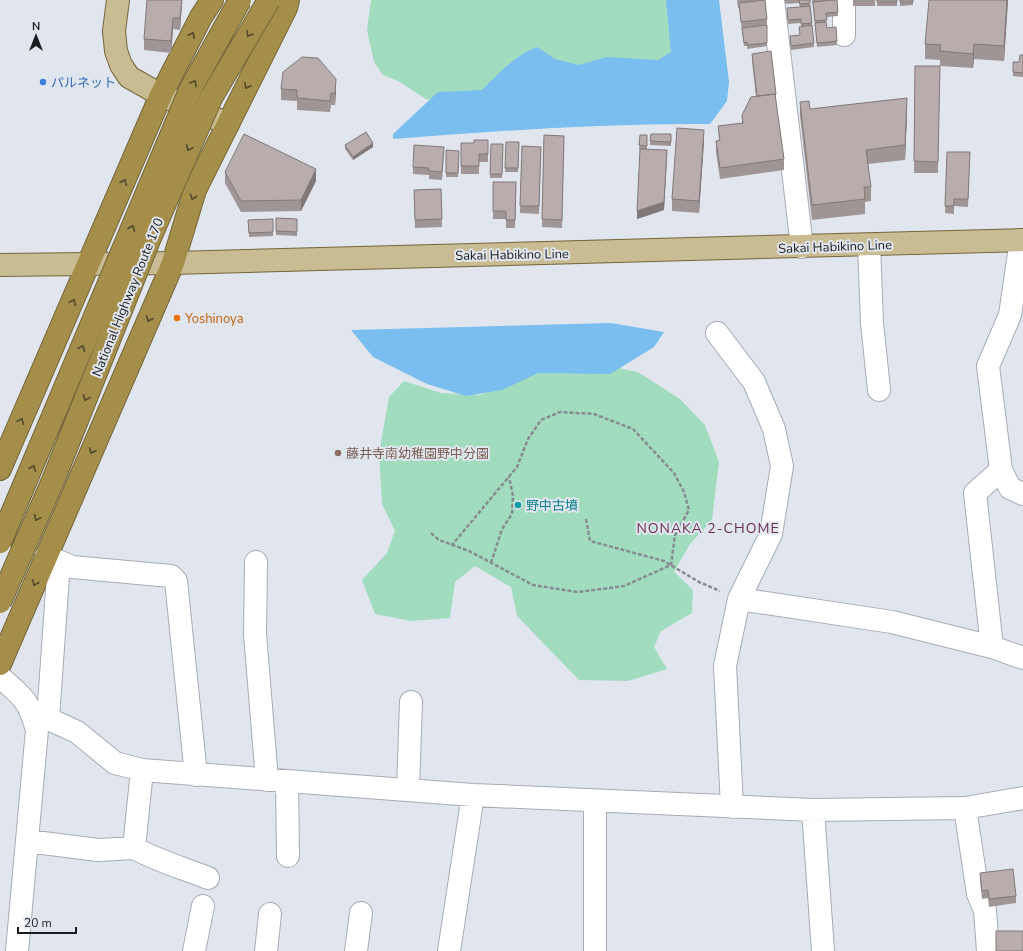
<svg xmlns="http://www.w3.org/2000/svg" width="1023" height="951" font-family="'Nunito Sans','Noto Sans JP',sans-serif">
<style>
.green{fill:#a1dcbf}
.water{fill:#79beee}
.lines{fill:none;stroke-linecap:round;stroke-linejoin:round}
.minor-casing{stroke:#a7acb4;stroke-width:24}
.major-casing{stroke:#74663a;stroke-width:24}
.highway-casing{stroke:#74663a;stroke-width:24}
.path{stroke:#888c91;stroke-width:2.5;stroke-dasharray:4 2;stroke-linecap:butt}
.minor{stroke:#fff;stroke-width:22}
.major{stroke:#c9bb92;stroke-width:22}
.highway{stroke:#a58e49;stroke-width:22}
.highway-bridge-casing{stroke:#74663a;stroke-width:24;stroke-linecap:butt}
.highway-bridge{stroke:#a58e49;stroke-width:22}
.wall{fill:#9e9594}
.shaded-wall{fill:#817978}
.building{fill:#b8adac;stroke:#817978}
.oneway{stroke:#524a2f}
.shop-dot{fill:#3f7fe0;stroke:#e1e6ee;stroke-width:1.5}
.food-dot{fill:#e8710a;stroke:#e1e6ee;stroke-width:1.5}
.education-dot{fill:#8d6e63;stroke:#e1e6ee;stroke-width:1.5}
.culture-dot{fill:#0f9aa8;stroke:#e1e6ee;stroke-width:1.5}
.labels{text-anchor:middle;stroke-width:4;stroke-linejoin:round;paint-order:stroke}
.shop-label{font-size:13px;fill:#366cbe;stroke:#e1e6ee;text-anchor:start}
.street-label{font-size:13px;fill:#1a1c1e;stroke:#e1e6ee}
.food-label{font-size:13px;fill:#c56008;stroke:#e1e6ee;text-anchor:start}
.education-label{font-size:13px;fill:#785e54;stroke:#e1e6ee;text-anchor:start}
.culture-label{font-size:13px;fill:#0d838f;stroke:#e1e6ee;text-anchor:start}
.neighbourhood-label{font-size:14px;letter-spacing:1px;fill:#6a2d53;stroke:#e1e6ee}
</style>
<rect width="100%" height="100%" fill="#e1e6ee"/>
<path class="green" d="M371 0H668L673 54 643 72 455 104 426 99 398 81 383 75 374 62 367 30Z
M594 363 638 372 680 399 705 425 719 462 712 520 690 544 674 572 693 590 692 613 661 631 654 647 667 669 628 681 579 680 517 616 511 587 475 566 455 582 450 618 411 621 375 614 362 580 387 553 395 531 382 504 379 453 389 397 404 381 441 393 480 395 540 368Z"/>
<path class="water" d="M666 0H719L729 82 727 101 710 124C604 123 499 131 393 139V134L438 92 482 90C499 73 514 56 537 47L555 59 579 65 607 57 658 60 671 52Z
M611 323 664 332 654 347 610 374 538 373 502 390 466 396 427 384 373 357 351 330Z"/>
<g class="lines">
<g class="minor-casing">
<path id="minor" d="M773 0 802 247
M844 0V35
M869 245 872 323 879 390
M717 333 754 382 774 429 782 466 771 534 739 599 725 666 732 807
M1001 470 1010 488 1023 494
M46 556 72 567 171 576 176 581 196 775
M256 562 255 634 267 780
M739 599 892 622 992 647 975 493 1001 470 988 366 1010 315 1021 240
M992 647 1023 658
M0 677C23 697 28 699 37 730L17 951
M31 711 77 732 115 763 142 770 473 795 813 810 965 808 1023 798
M48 718 59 562
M287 781 288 856
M408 790 411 702
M965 808 978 894 985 910 988 951
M813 810 823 951
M27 841 98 850 134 848 142 770
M134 848C158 861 183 868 208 878
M194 951 203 906
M266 951 270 914
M356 951 361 913
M449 951 473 795
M595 951V801"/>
</g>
<g class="major-casing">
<path id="major" d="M118 0 114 31 116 51 121 65 129 77 161 95 228 124
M0 265 173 263 1023 240"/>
</g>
<g class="highway-casing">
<path id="highway" d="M0 469 161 95 201 17 212 0
M0 664 173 263 195 190 286 8 288 0"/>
</g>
<path class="path" d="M586 519 590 541 664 561 699 582 720 591
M431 533 439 540 469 551 533 585 577 592 624 586 671 565 675 535 689 510 684 492 674 473 633 429 594 414 560 412 541 420 528 439 517 467 452 545
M491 563 502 529 512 514 513 496 509 477"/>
<use href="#minor" class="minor"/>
<use href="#major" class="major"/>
<use href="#highway" class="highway"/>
<g class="highway-bridge-casing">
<path id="highway-bridge" d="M0 542 191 88 240 0
M0 602 54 478 149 240 211 98 269 0"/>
</g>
<use href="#highway-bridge" class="highway-bridge"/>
</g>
<path class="wall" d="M182 0 180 30 173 29 171 53 144 50V39Z
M737 0H765L767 19V46L747 49V46H744L739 8H738Z
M784 0H810L812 25 814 47 791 50 790 36 800 35 799 27H801V23L788 24 787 8 800 7 799 3 786 4Z
M812 0H828L838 12V16L827 17 826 24 827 28 837 41V45L817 47 815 25Z
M853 0H875V6H853Z
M877 0H897V6H877Z
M900 0H913V5L900 6Z
M1008 0 1004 61 974 59 973 68 940 66V60L925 59V44Z
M752 54 776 94V100L784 159V170L720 179 716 152V141L719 140 718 126 742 123V115L756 97 752 61Z
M1023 55V77L1013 76V72Z
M915 66H940L938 173H914Z
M281 89 336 91 335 105H331L330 112 297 110V101L281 100Z
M800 102 810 109 907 113 905 160 868 164 871 187V201L865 202V214L812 220 800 116Z
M651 134H671V146L650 145Z
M544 135 564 136 562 228 542 227Z
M640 135H647V149L667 158 664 210 637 219 640 149H639Z
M488 140V162H479V174H461V143H474Z
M704 141 699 213 672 211V199Z
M506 142H519L518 172H505Z
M491 144H503L502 178H490Z
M345 145 373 147 353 160 345 149Z
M522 146 541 147 539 214 520 213Z
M446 150 459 151 458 177H446Z
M947 152H970L968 207 954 206V214L945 213Z
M444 154 442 180 429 179V175L413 174V167Z
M225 172 316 181 301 211 241 212 225 183Z
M493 182H516L515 228H506V219H493Z
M441 189 442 227 415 228 414 190Z
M276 218 297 219V236L276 235Z
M273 219V236L249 237 248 220Z
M980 873 1016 896V903L989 907 988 898 982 899 980 881Z"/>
<path class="shaded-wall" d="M182 0V5L180 30V18Z
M1007 0H1008L1004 61V46Z
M173 18V29L171 53V41Z
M974 44V59L973 68V54Z
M336 79V91L335 105V94Z
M907 98V113L905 160V145Z
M704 130V141L699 213V201Z
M373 143V147L353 160V157Z
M667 150 664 210 637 219V211Z
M316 169V181L301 211V200Z"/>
<path class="building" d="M147 0H182L180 18H173L171 41 144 39Z
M765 0 767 19 741 22 739 3Z
M799 0H810V3L800 4Z
M834 0H837L838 12 826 13 827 20 815 21 813 2Z
M877 0H897V2H877Z
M900 0H913V2H900Z
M929 0H1007L1004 46 974 44 973 54 940 51 941 45 925 44Z
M810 6 812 23 801 24V19L788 20 787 8Z
M826 22 827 28 836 27 837 41 817 43 815 23Z
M767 25V43L747 45V42L744 43 742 28Z
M812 25 814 43 791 46 790 36 800 35 799 27Z
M771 51 776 94 757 96 752 54Z
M1020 55H1023V73L1013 72V62H1019Z
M302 57 318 58 336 79 335 94 331 93 330 101 297 98V90L281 89 283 72Z
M915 66H940L938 162 914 161Z
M775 94 784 159 720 168 716 141 720 140 718 126 743 123 742 115 751 97Z
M907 98 905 145 866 150 871 187H864L865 199 812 205 800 102 809 101 810 109Z
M677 128 704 130 699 201 672 199Z
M366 132 373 143 353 157 345 145Z
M244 134 316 169 301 200 241 201 225 172Z
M651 134H671V142L650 141Z
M544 135 564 136 562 220 542 219Z
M640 135H647V146L639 145Z
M474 140H488V154H479V166H461V143H474Z
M506 142H519L518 168H505Z
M491 144H503L502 174H490Z
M414 145 444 147 442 172 429 171V168L413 167Z
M522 146 541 147 539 206H520Z
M640 149 667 150 664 202 637 211Z
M446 150 459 151 458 173H446Z
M947 152H970L968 199H954V206H945Z
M493 182H516L515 220H506V211H493Z
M441 189 442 219 415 220 414 190Z
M276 218 297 219V232L276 231Z
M273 219V232L249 233 248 220Z
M1013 869 1016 896 989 899 988 890 982 891 980 873Z
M996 931H1023V951H996Z"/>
<defs><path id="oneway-chevron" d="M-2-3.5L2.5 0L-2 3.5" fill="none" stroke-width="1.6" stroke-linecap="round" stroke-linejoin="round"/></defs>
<g class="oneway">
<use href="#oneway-chevron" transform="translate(249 34) rotate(121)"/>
<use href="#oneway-chevron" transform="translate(192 35) rotate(-63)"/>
<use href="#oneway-chevron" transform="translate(194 83) rotate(-61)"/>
<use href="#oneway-chevron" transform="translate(247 86) rotate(116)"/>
<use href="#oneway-chevron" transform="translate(189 148) rotate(114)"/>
<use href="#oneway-chevron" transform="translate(124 182) rotate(-67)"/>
<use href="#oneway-chevron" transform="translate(193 197) rotate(107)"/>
<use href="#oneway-chevron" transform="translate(132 228) rotate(-67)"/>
<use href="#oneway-chevron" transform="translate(73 302) rotate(-66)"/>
<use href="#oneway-chevron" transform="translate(149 319) rotate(113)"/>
<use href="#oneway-chevron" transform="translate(82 348) rotate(-67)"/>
<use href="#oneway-chevron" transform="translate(86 398) rotate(112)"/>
<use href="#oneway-chevron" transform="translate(21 421) rotate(-66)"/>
<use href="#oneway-chevron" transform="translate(92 451) rotate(113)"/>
<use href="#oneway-chevron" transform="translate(33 468) rotate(-67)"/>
<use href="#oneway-chevron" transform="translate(37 518) rotate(114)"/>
<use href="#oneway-chevron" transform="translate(35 583) rotate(113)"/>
</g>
<circle class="shop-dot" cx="43" cy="82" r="4"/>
<circle class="food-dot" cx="177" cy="318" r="4"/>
<circle class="education-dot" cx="338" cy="453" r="4"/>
<circle class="culture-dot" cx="518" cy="505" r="4"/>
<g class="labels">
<g class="shop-label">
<text x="51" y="87">パルネット</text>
</g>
<g class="street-label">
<text transform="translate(835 246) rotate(-2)" y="5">Sakai Habikino Line</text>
<text transform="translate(512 254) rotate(-1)" y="5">Sakai Habikino Line</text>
<text transform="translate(127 297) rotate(-68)" y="5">National Highway Route 170</text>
</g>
<g class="food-label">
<text x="185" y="323">Yoshinoya</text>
</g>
<g class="education-label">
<text x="346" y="458">藤井寺南幼稚園野中分園</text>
</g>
<g class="culture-label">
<text x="526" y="510">野中古墳</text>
</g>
<g class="neighbourhood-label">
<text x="708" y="533">NONAKA 2-CHOME</text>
</g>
</g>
<g transform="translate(36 36)" stroke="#e1e6ee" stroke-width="3" paint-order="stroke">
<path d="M0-3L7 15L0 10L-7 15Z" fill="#1a1c1e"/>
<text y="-6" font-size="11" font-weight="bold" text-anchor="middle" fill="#1a1c1e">N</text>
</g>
<path d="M18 927v6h58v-6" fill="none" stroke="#1a1c1e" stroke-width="2"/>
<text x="24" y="927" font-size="12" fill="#1a1c1e" stroke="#e1e6ee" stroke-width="3" paint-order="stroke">20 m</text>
</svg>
